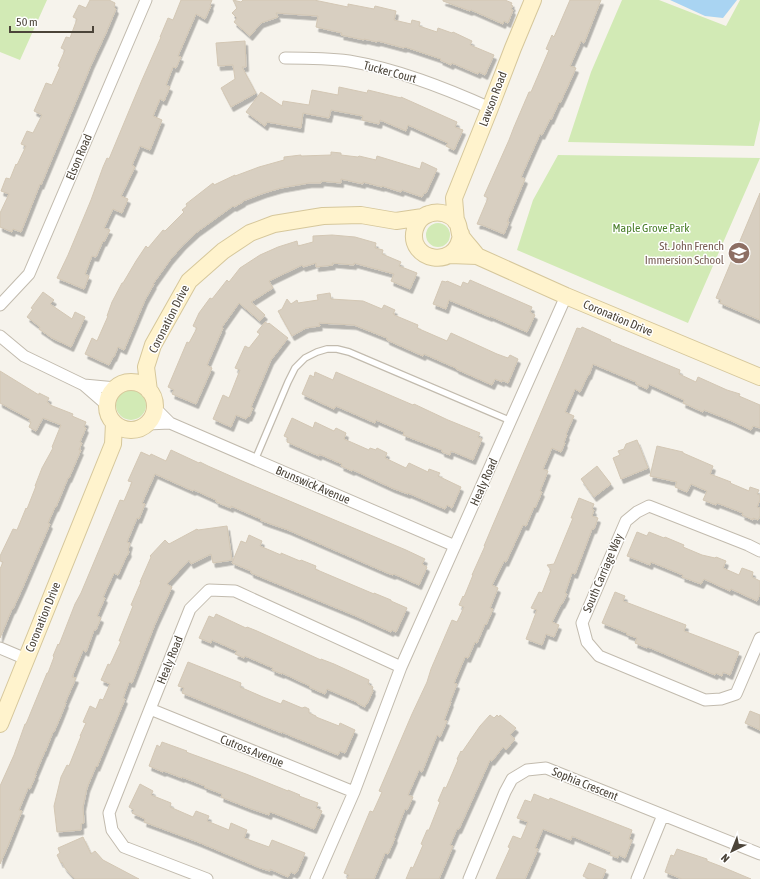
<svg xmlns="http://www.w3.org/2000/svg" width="760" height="879" font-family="'Asap Condensed',sans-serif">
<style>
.green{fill:#d2eab5}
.water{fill:#a9d4f2}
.building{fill:#d8cfc1;stroke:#d3c7b4;filter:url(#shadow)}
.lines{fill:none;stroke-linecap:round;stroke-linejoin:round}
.lane-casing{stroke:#c2bbae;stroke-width:8}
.street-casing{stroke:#c2bbae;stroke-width:13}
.secondary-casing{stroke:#d6c79b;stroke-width:18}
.lane{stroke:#fff;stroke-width:5.5}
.street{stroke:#fff;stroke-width:11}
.secondary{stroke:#fff3cd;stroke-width:16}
.labels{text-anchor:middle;stroke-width:3;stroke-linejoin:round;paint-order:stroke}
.street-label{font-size:12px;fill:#4b4439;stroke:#fff}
.park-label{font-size:12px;fill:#4a7f2a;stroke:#fff}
.education-label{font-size:12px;fill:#785e54;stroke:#fff;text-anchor:end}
</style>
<defs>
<filter id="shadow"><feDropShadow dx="2.5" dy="4.5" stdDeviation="0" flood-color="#0004"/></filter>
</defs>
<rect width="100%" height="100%" fill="#f6f3ec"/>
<path class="green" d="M0 0H47L20 60 0 52Z
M622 0H659L726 26 740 0H760V120L754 146 568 142 591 72Z
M558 155 760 158 688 323 517 250 533 200Z
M426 235a12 12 0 1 1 24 0a12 12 0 1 1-24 0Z
M116 405a15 15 0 1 1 30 0a15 15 0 1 1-30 0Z"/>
<path class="water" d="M670 0H737L723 18 705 16Z"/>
<path class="building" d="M90 0H109L115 3 114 7 116 9 106 33 91 65 87 75 41 185 40 184 21 232 13 229 12 232 0 227V213L9 194 1 191 6 178 10 179 16 164 17 165 26 146 21 144 27 131 33 133 42 115 34 111 46 83 52 85 60 67 58 66 65 50 61 48 66 37 70 38 77 19 73 17 79 5 86 8Z
M181 0H212L210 5 211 6 205 19 196 14 178 56 181 57 176 68 173 67 166 85 170 87 164 101 160 99 153 116 162 120 150 150 140 146 132 165 135 167 121 196 128 199 122 213 113 209 104 228 110 230 104 242 103 241 96 257 92 256 85 274 89 276 84 289 57 278 68 255 91 200 103 167 107 158 109 159 129 111 142 80 161 37H160L168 18 173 20Z
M233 0 241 2 243 0H314L348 7V4L374 9 375 6 396 11 394 20 411 24 412 20 420 22 419 26 437 32 438 28 452 33 453 32 472 41 470 45 494 55 485 75 479 72 478 74 452 63 451 65 440 60 441 59 405 47 404 48 378 41 377 42 364 39V40L341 35 342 33 316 27 318 16 276 13 278 17 261 23 250 36 234 22 237 18 232 13 237 8Z
M443 0H505L512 3 511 5 513 6 511 9 513 10 508 23 504 21 503 24 471 10 470 11 443 1Z
M570 0H601L584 43 581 41 570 66 576 68 567 88 560 103 559 102 551 120 550 119 542 135 540 134 521 177 525 179 507 222H509L504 234 482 225 477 224 488 198 484 196 509 140 514 127 529 92H531L549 50 546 49 552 35 554 37Z
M245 41 246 67H242L256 93 231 107 221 88 235 79 233 65 218 66 216 43Z
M339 87 367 93 368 90 401 98V97L457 122 455 127 463 130 454 150 446 146 448 143 408 125 406 131 380 120 379 124 362 120 363 116 331 110 329 118 303 113 301 128 267 122 265 126 246 112 261 92 282 106 283 101 309 105 312 90 338 95Z
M331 152 341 153V155L358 157 359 156 376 160 377 156 420 169 422 162 437 169 426 193H424L422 197 402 190 401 192 382 186V187L363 182V184L341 179V183L321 181V183H309L281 188 264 193 243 201V202L234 207 233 206 197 232 183 245 170 260 153 284H154L145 300 124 350 118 347 114 357H113L109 365 85 354 92 338 97 341 108 316H107L112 302 122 283H123L136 261 146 246 148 248 163 230 165 231 184 212 182 210 187 206 186 204 213 183 214 185 235 175V176L259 167 284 160V157L301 155V156L331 155Z
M760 193V320L720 303 721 300 716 298Z
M332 235 355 237 376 243 375 248 383 250 382 254 401 262 399 266 417 273 410 289 391 281 394 274 354 263V265L332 263 333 265 316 267V263L303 267 302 265 269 281 273 288 251 302 265 315 260 321 239 303 222 327 223 328 207 365 212 368 196 404 172 394 174 390 168 387 187 342 189 343 197 328 193 326 199 313 210 298 212 299 227 280 229 282 240 268 260 255 278 247 297 241 298 246 313 242V236Z
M470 280 532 307 530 312 535 315 527 332 490 316V317L449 300 446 309 433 304 442 281 446 282 447 281 461 287 463 282 468 284Z
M43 292 54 300 50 304 72 319 75 312 85 317 71 347 52 338 39 329 40 327 27 317 33 309 31 308Z
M330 293 331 299 363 301 382 309 384 305 395 310 393 314H395L394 315 418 325 417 328 447 341 451 333 497 354 508 358 510 355 518 359 508 383 502 380V382L495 379 492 385 456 369V368L424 354 423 356 387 340V338L354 325 319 323 320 326 306 328 292 336 278 311 282 309 287 299 291 304 297 300 298 303 318 300 317 295Z
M265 322 268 324 269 323 288 338 271 360 251 407 253 408 249 417 248 416 246 419 236 415 231 427 213 419 223 395 229 398 240 370 235 368 245 346 249 348 260 334 257 332Z
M582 327 611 340 610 341 680 370 679 374 696 382 698 377 727 390 740 394 739 396 760 405V428L753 426 751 430 732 421 704 410 703 412 683 403 684 400 649 384 647 389 636 384V382L593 364 589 375H588L580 392 575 389 565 412 574 416 566 434 567 435 564 442 565 443 561 452 552 448 543 469 548 471 540 491 542 492 535 508 534 507 526 526 523 525 506 562 504 561 492 585 498 588 490 608 493 609 486 625 485 624 477 643 475 642 468 658 465 657 454 683 457 684 450 702H451L444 720 447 721 440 737 437 735 422 772 419 770 408 795 413 797 407 810 405 809 394 837 395 838 388 854 385 853 374 879H347L349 875 344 873 370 811 373 812 382 792 379 791 412 714 427 682 431 669 452 620 457 622 464 607 459 605 463 596 464 597 473 575H472L485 546H484L492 527 562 364 577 328 581 329Z
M0 371 39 395V393L49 398 47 402 50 404V405L73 414 72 416 86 422 84 427 86 428 80 442 82 443 79 450H81L69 478H68L56 507H55L48 523 50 524 23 587 13 609H12L0 638V569L3 562 0 561V556L13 529 17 530 26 508 27 509 36 486H35L42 468 53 448 52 447 61 425 43 418 36 431 29 427 31 422 29 421 30 419 0 403Z
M315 372 333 380 336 372 413 405 414 404 448 420 480 433 478 437 482 439 473 460 451 451 450 455 442 452V450L403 435 404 432 376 420 375 423 336 406 334 409 302 394 310 375 314 377Z
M292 418 313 428 315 422 334 431 336 428 346 433 344 439 369 450 370 448 376 450 377 448 387 453 385 458 406 468 409 463 428 472 429 469 440 473 438 476 461 487 452 508 447 505 445 509 408 493V494L392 488 353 470 352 471 341 466 342 464 319 454V456L287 442 288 438 284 436Z
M637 440 648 468 621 479 613 458 620 455 618 451 624 449 626 444Z
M657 446 683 452V453L713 466 710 474 731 482 730 483 749 491 750 487 759 490 757 494 760 495V500L757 507 760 508V516L758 520 753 518V520L742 515 743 513 717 503 716 505 703 500 707 491 691 484 687 492 675 487 677 482 650 476Z
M171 450 199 463 200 462 208 466 242 481 406 550 425 559 422 564 427 567 419 585 394 574 393 575 385 572 288 530 268 523 260 520 261 519 231 506V508L216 502V500L194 490 193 491 155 474 142 503 145 504 139 519 137 518 127 542 130 543 128 550 129 552 127 556 126 557 118 575 114 573 103 597 105 598 97 616 101 618 96 630H94L86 652 83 650 72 677 76 678 65 703H66L60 718 54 732H53L45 752V751L35 775H36L30 789 28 788 19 810 22 811 8 846 0 864V786L14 755 25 724H26L47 673H48L54 657 53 656 58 644 59 645 75 604 81 593 120 500 124 501 132 482 128 481 141 452 150 456 151 454 166 461Z
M597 466 611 484 594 497 581 479Z
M579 498 594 504 592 509 594 510 592 516 598 518 594 529H592L575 574 572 573 565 593 567 594 562 604H561L552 622 559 625 554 637 546 634 542 645 526 639 537 610 531 608 539 592 542 593 551 570 547 565 554 564 573 518H571Z
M227 526 232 560 213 563 211 554 191 564 189 560 167 584 172 587 155 624 132 683 129 682 123 698 125 699 97 767 96 766 87 788 83 807 84 823 81 824V830L57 832 54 806 61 777 67 765 69 766 81 736H80L86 723 83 722 90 706 96 709 100 699 103 700 110 684 101 680 108 664 110 665 121 641H119L133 606 131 605 141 582H140L151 557 150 556 165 540 169 544 197 529 198 530Z
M637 532 647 536 649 532 664 538 665 537 684 545 683 547 702 555 715 558 716 557 726 561 723 568 739 575 742 568 753 572 752 577 760 581V594L757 601 731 589 730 591 704 579 701 584 682 577 683 575 651 562 650 565 627 556Z
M249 535 262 541 260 546 281 555V553L300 561 301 560 316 566 315 569 374 594V593L391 600V601L407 608 396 632 392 630 391 632 356 616 251 573V571L232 563 241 541 246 543Z
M615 592 625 596 623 601 686 625 684 631 739 652 730 675 723 672 722 676 716 673 715 675 648 647 647 648 635 643 637 638 626 634 627 633 602 623Z
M216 614 246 628 247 627 257 631 321 660V659L334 664 369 680 368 684 373 687 372 690 373 691 367 704H366L365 707 357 703V702L327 689 325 694 309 687 310 686 282 673V674L272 670 273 668 245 656 244 658 235 654 237 651 212 640 211 643 199 638 209 616 214 618Z
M188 662 241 683 240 687 263 697 281 704 283 700 302 708 305 707 309 709V713L316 716V717L339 726 340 723 355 730 345 753 340 751 338 755 291 736 282 732V733L182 693 184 688 178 686Z
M750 711 760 715V730L745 723Z
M490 715 494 718 497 715 499 717 500 715 516 728 510 735 515 739 506 750 503 747 492 761 490 760 459 829H457L450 845 453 846 439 879H406L411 867 413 868 423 845 421 844 427 830H429L440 802 438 801 444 787 446 788 458 760 457 759 461 751 462 752 480 726Z
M162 742 187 751 186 752 246 774 288 791V790L300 795 299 796 318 803 316 808 322 811 314 829 276 814 270 812 269 815 249 808 221 797 222 794 204 787 205 786 182 777V778L164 771 163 772 149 766 157 745 160 747Z
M140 784 153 791 151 795 171 803 170 807 193 817 196 811 209 816 207 821 229 830 231 823 247 830 244 838 269 847 272 840 305 853 297 872H296L295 874 291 872 288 877 270 869V871L260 868 198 842 144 822 145 819 132 813 134 810 129 807Z
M534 794 549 800 550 798 632 830 629 839 632 840 625 858 619 855 618 858 610 855 611 852 572 836 571 840 543 829 535 848 538 849 525 879H496L510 848 508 847 513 836 521 839 528 822 517 818 525 800 531 802Z
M83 837 91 854 95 851 103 860 139 879H75L65 868 62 862 61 863 57 855 60 853 58 848Z
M677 849 707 859V861L720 866 751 879H682L665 872 671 855 674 856Z
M589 863 606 870 602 879H589L583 876Z"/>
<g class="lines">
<g class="lane-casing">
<path id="lane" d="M255 460 288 382 295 368 305 358 317 352 327 349H337L349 352 511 421"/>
</g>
<g class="street-casing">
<path id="street" d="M285 58C306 58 327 58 349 61 397 69 445 88 490 108
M0 305 29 274 146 0
M0 336 24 356 84 385 107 405
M84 385 116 388
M155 408 170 423 455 546
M147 424 170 423
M760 551 748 545 649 506 637 512 626 521 582 623 587 642 599 656 705 700 721 699 736 694 760 638
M0 648 26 659
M150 709 354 792
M207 879 124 847 112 830 109 813 150 709 190 609 209 590 235 591 401 667
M316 879 354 792 401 667 566 296
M469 879 505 792 512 779 527 770 546 768 760 854
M637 879 663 815"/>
</g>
<g class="secondary-casing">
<path id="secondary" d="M456 222 454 198 490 108 513 48 533 0
M461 234C457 272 406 260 415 229 417 222 422 216 429 214 439 210 451 214 457 222 459 226 459 230 460 234 463 240 473 250 477 256
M450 255 477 256 566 296 760 377
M107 406a24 24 0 1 1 48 0a24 24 0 1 1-48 0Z
M149 391 146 367 153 345 189 281 223 251 250 233 274 224 323 216 361 215 396 221 423 217
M0 724 113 444 114 423"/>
</g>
<use href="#lane" class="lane"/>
<use href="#street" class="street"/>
<use href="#secondary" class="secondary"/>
</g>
<defs>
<g id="school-disc" transform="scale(1.15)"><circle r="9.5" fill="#8d6e63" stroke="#fff"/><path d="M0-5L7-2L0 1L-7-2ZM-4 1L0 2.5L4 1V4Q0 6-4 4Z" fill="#fff"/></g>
</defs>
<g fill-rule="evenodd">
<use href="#school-disc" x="739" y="253"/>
</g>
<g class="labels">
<g class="street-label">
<text transform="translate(390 72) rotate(15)" y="4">Tucker Court</text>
<text transform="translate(493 99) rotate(-69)" y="4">Lawson Road</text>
<text transform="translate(79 157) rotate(-67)" y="4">Elson Road</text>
<text transform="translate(618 318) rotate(23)" y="4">Coronation Drive</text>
<text transform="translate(169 319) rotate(-63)" y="4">Coronation Drive</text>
<text transform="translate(484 482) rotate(-66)" y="4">Healy Road</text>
<text transform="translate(313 485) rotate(23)" y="4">Brunswick Avenue</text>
<text transform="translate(603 573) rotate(-67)" y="4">South Carriage Way</text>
<text transform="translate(43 617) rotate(-68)" y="4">Coronation Drive</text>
<text transform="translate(170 660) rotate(-68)" y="4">Healy Road</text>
<text transform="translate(252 751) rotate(22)" y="4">Cutross Avenue</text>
<text transform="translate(585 784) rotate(22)" y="4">Sophia Crescent</text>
</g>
<g class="park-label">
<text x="651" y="232">Maple Grove Park</text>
</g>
<g class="education-label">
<text x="724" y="250">St. John French<tspan x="724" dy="14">Immersion School</tspan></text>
</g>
</g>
<g transform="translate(732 851) rotate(223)" stroke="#ffffff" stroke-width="3" paint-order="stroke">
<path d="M0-3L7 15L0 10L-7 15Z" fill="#4b4439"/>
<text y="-6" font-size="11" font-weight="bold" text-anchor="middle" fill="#4b4439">N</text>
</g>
<path d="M10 26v6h83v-6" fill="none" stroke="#4b4439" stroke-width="2"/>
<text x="16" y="26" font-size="12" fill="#4b4439" stroke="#ffffff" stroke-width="3" paint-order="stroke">50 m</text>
</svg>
